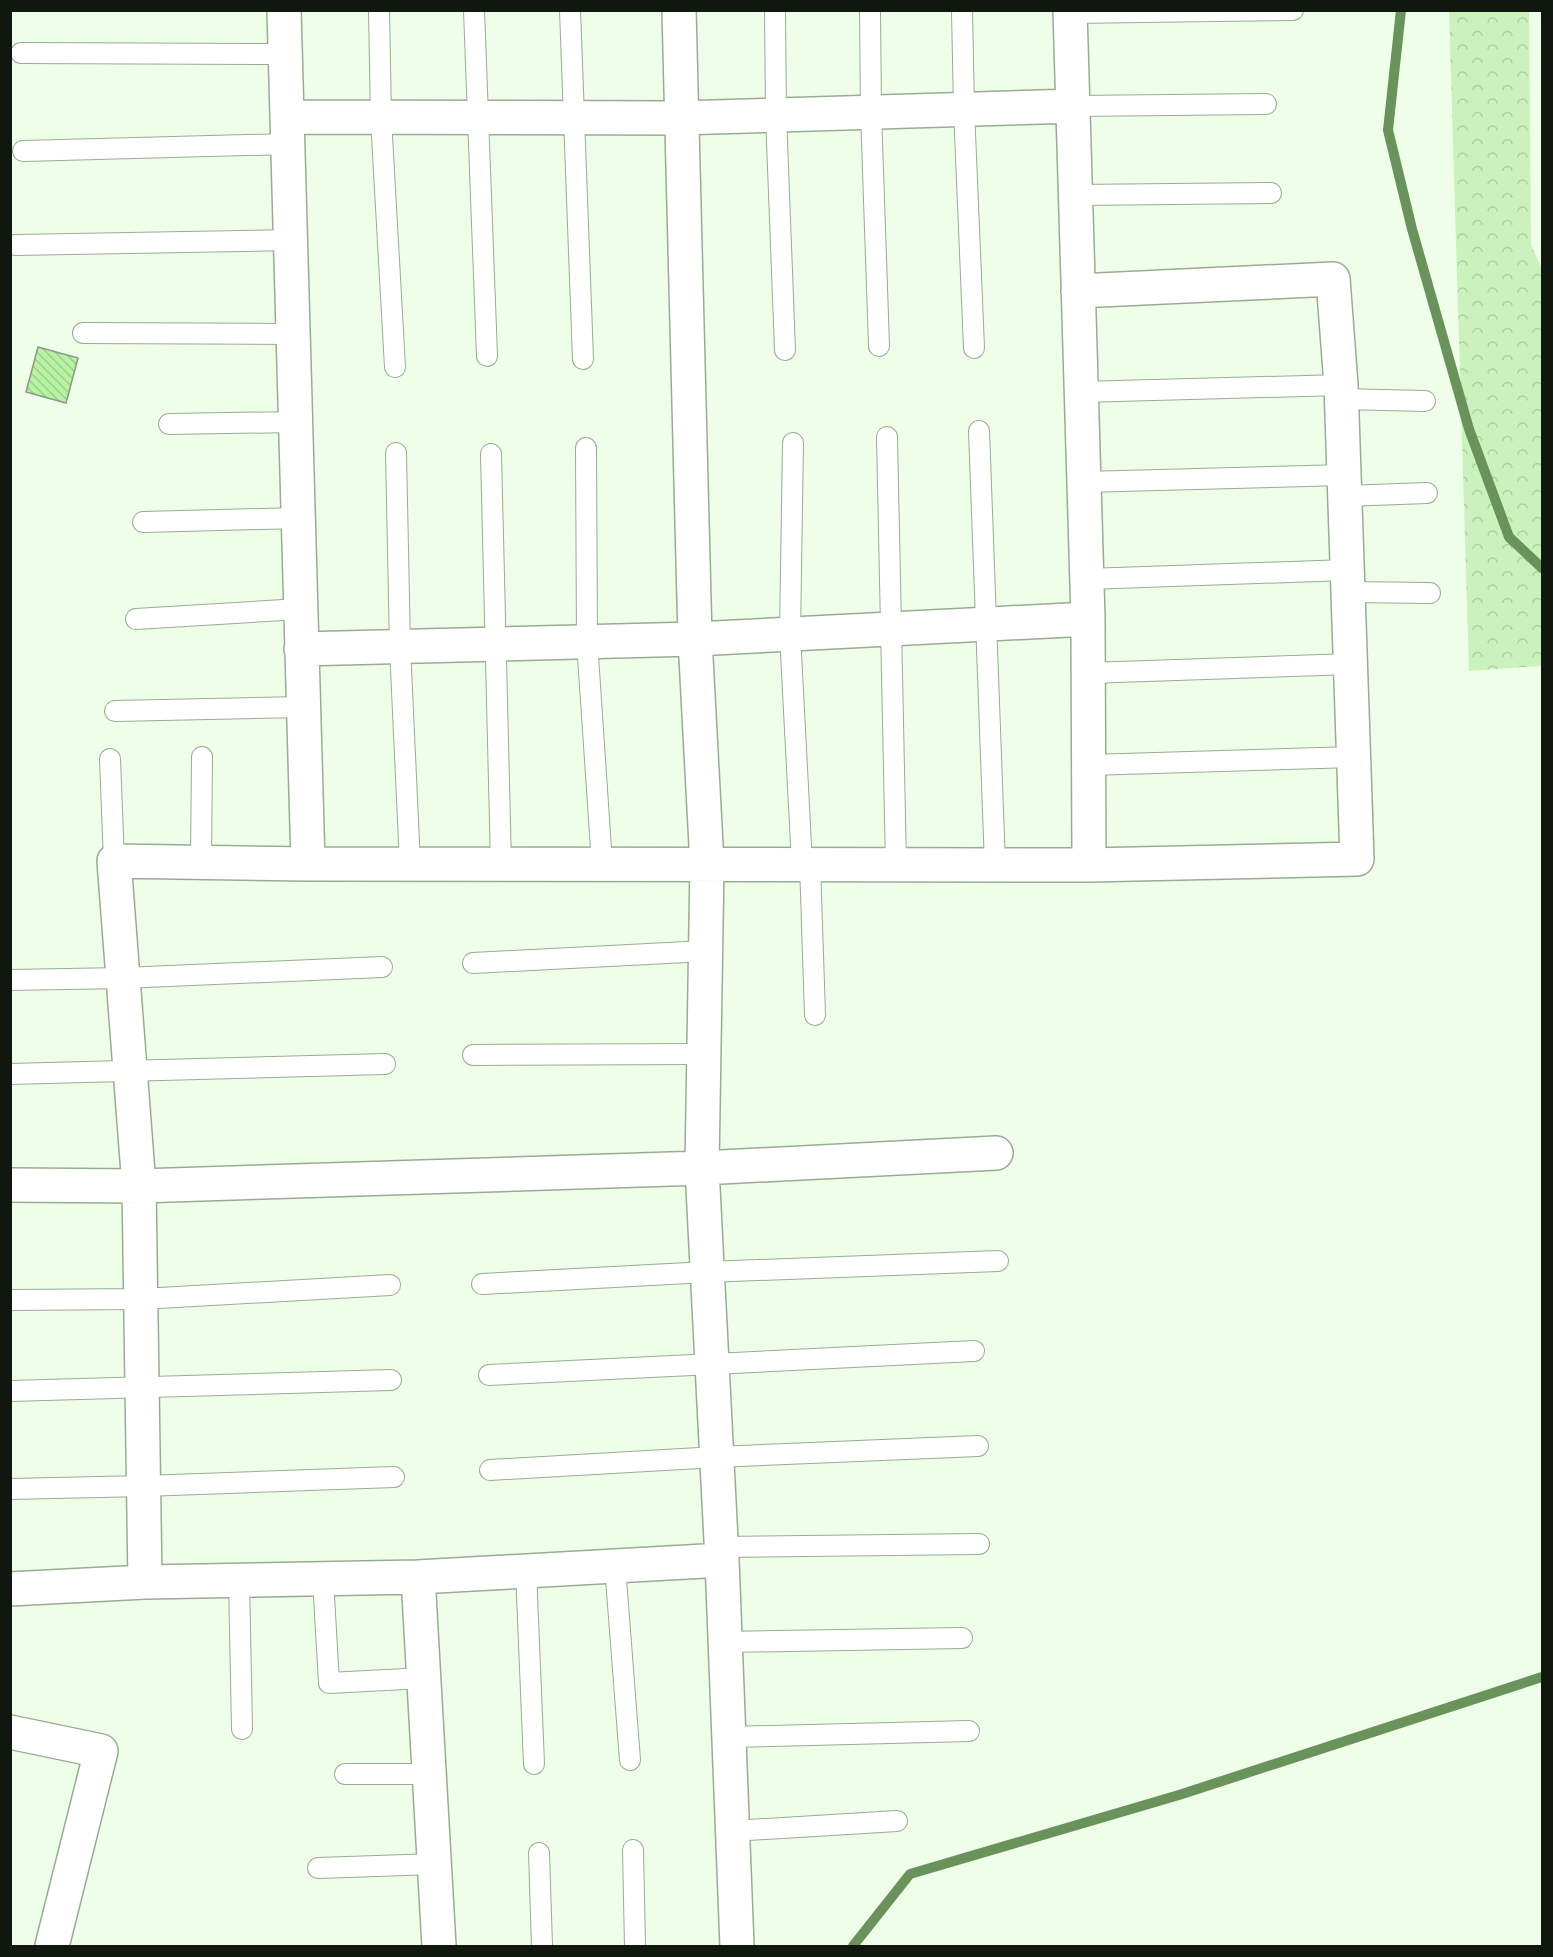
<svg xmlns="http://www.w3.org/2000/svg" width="1553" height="1957" font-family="Signika,sans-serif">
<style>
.forest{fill:url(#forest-crowns)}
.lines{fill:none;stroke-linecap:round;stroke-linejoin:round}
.stream{stroke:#69935a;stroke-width:10}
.building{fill:url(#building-back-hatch);stroke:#899b83;stroke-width:1.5}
.lane-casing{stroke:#99ac93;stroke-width:22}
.street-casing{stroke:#99ac93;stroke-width:36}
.lane{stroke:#fff;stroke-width:20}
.street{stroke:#fff;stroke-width:33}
</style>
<defs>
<pattern id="forest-crowns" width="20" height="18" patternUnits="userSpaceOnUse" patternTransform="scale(1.5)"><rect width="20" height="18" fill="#cbf2bd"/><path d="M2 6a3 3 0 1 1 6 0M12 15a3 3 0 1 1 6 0" fill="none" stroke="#adcfa1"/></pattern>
<pattern id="building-back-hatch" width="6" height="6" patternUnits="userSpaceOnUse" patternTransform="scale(1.5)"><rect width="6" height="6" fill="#b8f2a3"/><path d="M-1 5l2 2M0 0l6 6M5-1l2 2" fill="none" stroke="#9dcf8b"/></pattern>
</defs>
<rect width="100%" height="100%" fill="#eefee9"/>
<path class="forest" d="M1449 11H1529L1531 245 1542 269V666L1469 671Z"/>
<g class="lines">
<path class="stream" d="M1401 10 1388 130 1412 229 1469 429 1509 537 1542 568
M853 1946 910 1874 1179 1795 1542 1677"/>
</g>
<path class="building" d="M38 347 78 358 66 403 26 392Z"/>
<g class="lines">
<g class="lane-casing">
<path id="lane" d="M379 10 381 118 395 367
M474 10 487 356
M570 10 583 359
M775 10 776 115 785 350
M870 10 871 112 879 346
M962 10 964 109 974 348
M1070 13 1293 10
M21 53 285 54
M1073 106 1266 104
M23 151 288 144
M1075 195 1271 193
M15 245 291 240
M83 333 293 334
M1081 392 1341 385
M1342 399 1425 401
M169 424 295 422
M979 431 995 865
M887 437 896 864
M793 443 790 634 802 864
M586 448 587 641 602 864
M396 453 400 647 410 864
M491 454 501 864
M1084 482 1344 475
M1345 496 1427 493
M143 522 298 518
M1087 579 1347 570
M1348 592 1430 593
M136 619 300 609
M1088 673 1351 664
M115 711 303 707
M110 759 114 861
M1089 765 1354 757
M201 862 202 757
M810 864 815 1015
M473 963 706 951
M10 980 123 978 382 967
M473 1055 704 1054
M10 1074 385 1064
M482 1284 707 1272 998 1261
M10 1300 141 1299 390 1285
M489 1375 974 1351
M10 1391 391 1380
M490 1470 717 1457 978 1446
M10 1489 144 1486 394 1477
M722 1547 979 1544
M615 1566 630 1760
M526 1571 534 1764
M320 1579H323L329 1683 424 1678
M239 1580 242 1729
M725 1642 962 1638
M729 1737 969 1731
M345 1774H430
M732 1831 897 1821
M633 1850 635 1946
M539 1853 542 1946
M318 1868 435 1864"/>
</g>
<g class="street-casing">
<path id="street" d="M284 10 308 864 114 861 139 1186 145 1582 418 1577 722 1560 702 1168 707 864 695 639 679 10
M1070 10 1088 619 1089 865
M287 117 680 118 1073 106
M301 649 695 639 1088 619
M308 864 1089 865 1357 859 1341 385 1333 279 1078 291
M10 1185 139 1186 702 1168 996 1153
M722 1560 737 1946
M418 1577 439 1946
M10 1589 145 1582
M10 1732 101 1751 52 1946"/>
</g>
<use href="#lane" class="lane"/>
<use href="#street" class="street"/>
</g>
<rect width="1553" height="1957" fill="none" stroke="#10170e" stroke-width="24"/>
</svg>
